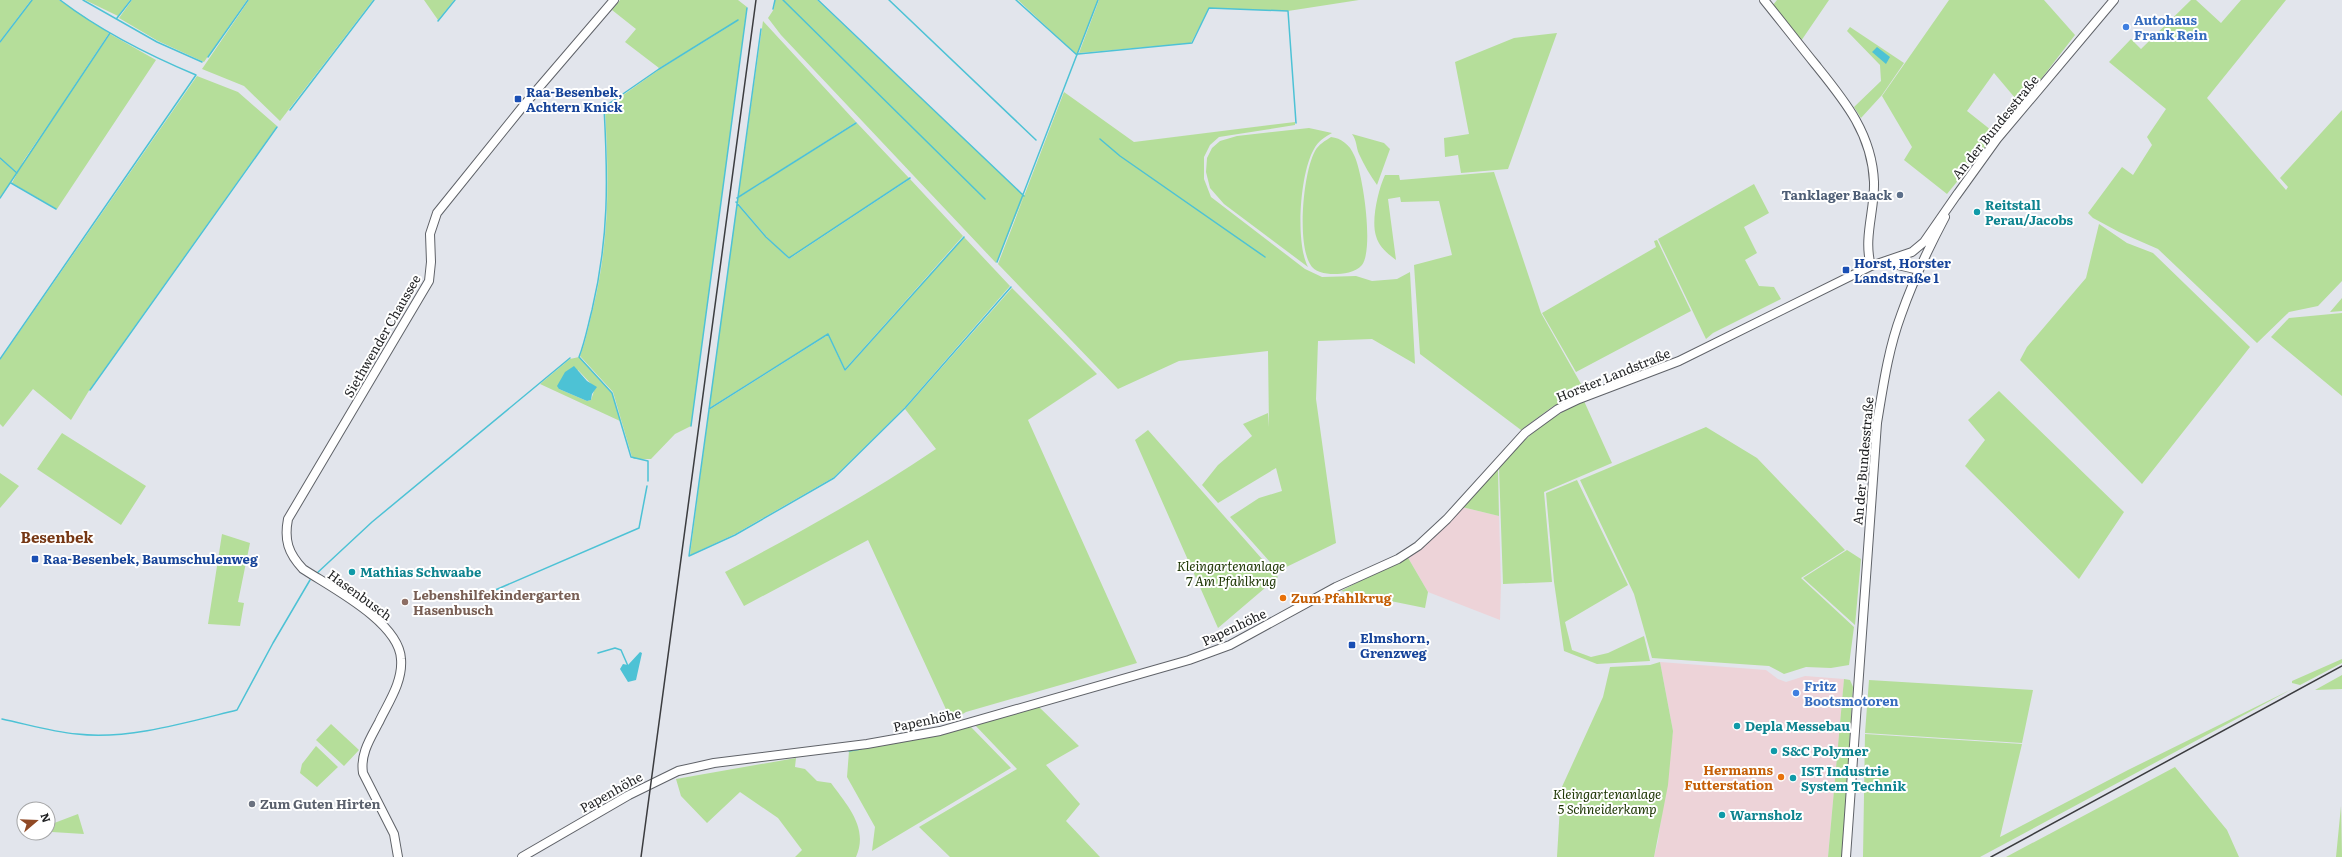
<svg xmlns="http://www.w3.org/2000/svg" width="2342" height="857" font-family="Literata,serif">
<style>
.industrial{fill:#edd3d8}
.green{fill:#b5de9a;fill-rule:evenodd}
.water{fill:#4dc2d5}
.lines{fill:none;stroke-linecap:round;stroke-linejoin:round}
.stream{stroke:#4dc2d5;stroke-width:1.5}
.secondary-casing{stroke:#5f6268;stroke-width:10}
.secondary{stroke:#fff;stroke-width:8}
.rail{stroke:#3b3c3f;stroke-width:1.5}
.shop-dot{fill:#3f7fe0;stroke:#fff;stroke-width:1.5}
.transit-dot{fill:#1a4fb4;stroke:#fff;stroke-width:1.5}
.service-dot{fill:#5c6f8a;stroke:#fff;stroke-width:1.5}
.culture-dot{fill:#0f9aa8;stroke:#fff;stroke-width:1.5}
.food-dot{fill:#e8710a;stroke:#fff;stroke-width:1.5}
.education-dot{fill:#8d6e63;stroke:#fff;stroke-width:1.5}
.worship-dot{fill:#6b7280;stroke:#fff;stroke-width:1.5}
.labels{text-anchor:middle;stroke-width:4;stroke-linejoin:round;paint-order:stroke}
.shop-label{font-size:13px;font-weight:bold;fill:#366cbe;stroke:#fff;text-anchor:start}
.transit-label{font-size:13px;font-weight:bold;fill:#164399;stroke:#fff;text-anchor:start}
.street-label{font-size:13px;fill:#1f2022;stroke:#fff}
.service-label{font-size:13px;font-weight:bold;fill:#4e5e75;stroke:#fff;text-anchor:end}
.culture-label{font-size:13px;font-weight:bold;fill:#0d838f;stroke:#fff;text-anchor:start}
.park-label{font-size:13px;font-style:italic;fill:#1b3401;stroke:#fff}
.education-label{font-size:13px;font-weight:bold;fill:#785e54;stroke:#fff;text-anchor:start}
.food-label{font-size:13px;font-weight:bold;fill:#c56008;stroke:#fff;text-anchor:start}
.worship-label{font-size:13px;font-weight:bold;fill:#5b616d;stroke:#fff;text-anchor:start}
.quarter-label{font-size:15px;font-weight:bold;fill:#763714;stroke:#fff}
</style>
<rect width="100%" height="100%" fill="#e2e5ec"/>
<path class="industrial" d="M1462 507 1499 516 1501 584 1500 620 1428 592 1407 556 1432 539Z
M1660 662 1766 670 1778 679 1786 682 1805 676 1844 679 1828 857H1654L1658 841 1673 731Z"/>
<path class="green" d="M0 0H31L0 41Z
M32 0H59L109 33 17 172 0 158V43Z
M85 0H130L118 16Z
M132 0H247L204 62 158 41 119 18Z
M249 0H373L280 121 244 86 202 69Z
M424 0H454L438 20Z
M620 0H738L747 7 691 426 675 434 651 459H634L632 457 613 392 580 356C586 341 589 324 593 309 610 238 609 180 605 108L660 69 733 24 659 68 625 42 636 29 612 10Z
M775 0H817L1024 196 996 263 781 35 768 18 774 9Z
M1018 0H1098L1077 55Z
M1099 0H1359L1288 11 1209 8 1191 43 1079 53Z
M1777 0H1829L1801 41 1773 5Z
M1949 0H2044L2075 35 2021 105 1994 73 1967 111 1996 134 1947 194 1904 160 1912 147 1882 96Z
M2191 0H2196L2221 23 2241 0H2286L2207 98 2286 190 2288 187 2280 178 2342 110V281L2318 306 2289 312 2257 343 2158 249 2119 232 2093 218 2088 213 2122 167 2133 175 2152 145 2147 137 2166 109 2109 62 2131 39 2141 49Z
M763 21 856 122 738 197Z
M1850 27 1904 63 1882 95 1861 118 1854 107 1881 81 1880 65 1847 31Z
M1557 33 1508 169 1461 173 1458 155 1445 157 1444 138 1469 134 1455 62 1514 38Z
M110 34 156 60 57 209 12 183 24 160Z
M197 76 238 92 277 126 90 389 71 420 33 389 3 427 0 424V360Z
M1064 92 1134 142 1295 122V125L1219 137 1210 145 1204 157V179L1211 197 1305 269 1322 277 1356 276 1372 281 1397 279 1410 272 1415 364 1372 339 1318 341 1316 399 1336 543 1278 571 1230 517 1259 498 1282 491 1276 468 1218 503 1202 485 1218 465 1252 436 1243 424 1268 413 1269 427 1268 351 1179 361 1118 389 998 264Z
M857 123 909 178 789 258 767 237 737 202 738 198Z
M1309 128 1332 133C1325 137 1318 141 1314 149 1300 173 1295 242 1308 267L1224 204 1210 188 1206 172 1207 158 1212 148 1220 141 1237 136Z
M1352 134 1384 143 1390 149 1377 185C1370 175 1364 165 1359 154 1356 147 1357 141 1352 134Z
M1331 137C1341 138 1350 145 1354 155 1363 173 1374 249 1362 265 1355 273 1343 274 1334 274 1325 274 1314 272 1310 264 1297 242 1303 173 1315 151 1319 144 1325 141 1331 137Z
M0 159 17 173 0 197Z
M1494 172 1541 313 1585 391 1552 407 1521 430 1420 354 1414 265 1452 255 1439 201 1401 202 1400 197 1388 199 1396 260C1387 253 1379 247 1376 236 1371 221 1378 190 1385 175H1399L1400 180Z
M910 179 963 236 845 369 828 334 709 408 737 203 766 237 789 259Z
M1754 184 1769 213 1744 227 1757 253 1745 260 1759 286 1774 287 1781 299 1713 333 1706 339 1658 239Z
M2099 224 2127 243 2153 253 2250 347 2142 484 2020 360 2027 347 2086 278Z
M964 237 1010 286 904 408 834 477 735 534 690 555 709 410 828 335 845 371Z
M1657 240 1691 311 1576 372 1542 313 1656 247 1654 241Z
M1012 288 1097 374 1028 420 1137 663 966 712 956 718H950L868 540 744 606 725 572C797 534 868 495 936 449L905 409Z
M2342 298V311L2330 312Z
M2342 313V396L2271 337 2289 318Z
M579 357 612 393 620 421 540 384 570 359ZM578 370 595 388 591 400 587 401 559 389Z
M1999 391 2124 512 2079 579 1965 466 1985 440 1968 420Z
M1584 401 1612 463 1544 492 1552 582 1503 584 1499 468C1525 437 1547 418 1584 401Z
M1706 427 1757 458 1845 550 1801 578 1854 627 1849 665 1831 668 1806 667 1784 674 1769 666 1652 658 1634 594 1580 480Z
M1148 430 1278 577 1218 628 1135 440Z
M62 433 146 486 121 525 37 469Z
M1498 469 1499 516 1462 507Z
M0 473 19 486 0 508Z
M1577 480 1628 585 1565 622 1572 650 1591 657 1608 653 1644 636 1650 661 1597 664 1564 651 1554 582 1546 493Z
M222 534 250 543 238 602 244 603 240 626 208 624Z
M1847 550 1861 559 1855 625 1803 578Z
M1407 556 1428 592 1425 608 1341 591Z
M2342 659V663L2300 685 2292 683V681Z
M1660 662 1673 731 1668 785 1654 857H1557L1561 789 1603 697 1610 667 1650 665Z
M2342 675V689L2315 690Z
M1844 679 1850 680 1853 687 1842 857H1828Z
M1869 680 2033 690 2022 743 1865 733Z
M2292 689 1980 857H1863L1865 734 2022 744 2000 837 2128 770Z
M1038 706 1079 746 1046 765 1080 804 1066 821 1100 857H950L919 827 1017 769 974 724Z
M331 724 359 750 344 766 316 740Z
M970 726 1011 768 872 851 875 827 847 777 849 751Z
M316 746 338 767 317 787 300 773 302 764Z
M796 758 795 767 805 769 817 781 831 783C847 805 869 828 856 857H795L802 850 778 818 740 792 707 823 681 796 676 779Z
M2175 767 2227 830 2239 857H2006Z
M2341 806 2342 857H2336Z
M78 814 84 834 52 832 49 825Z"/>
<path class="water" d="M1877 47 1890 57 1886 64 1872 52Z
M574 366 587 381 597 387 592 394 591 400 587 401 559 389 557 386 565 372Z
M640 652 642 653 636 680 628 682 620 669 623 664 628 665Z"/>
<g class="lines">
<path class="stream" d="M83 0 157 42 202 62
M783 0 985 199
M818 0 1024 196
M889 0 1036 140
M1016 0 1077 55
M773 9 775 0
M117 18 131 0
M438 21 455 0
M0 42 32 0
M1078 54 1192 43 1209 8 1288 11 1296 123
M208 57 248 0
M290 110 374 0
M1100 139 1120 156 1265 257
M0 158 17 173
M11 183 56 209
M0 198 110 33
M737 198 856 123
M736 202 766 237 789 258 910 178
M997 262 1098 0
M0 359 196 75C148 55 102 32 60 0
M90 390 277 127
M709 409 828 334 845 370 964 237
M691 426 747 8
M648 481V461L631 457 612 393 579 357C585 342 588 325 592 310 609 238 608 180 604 107L659 69 738 20
M689 556 761 29
M689 556 735 535 834 478 905 408 1011 287
M316 574 372 522 570 358
M493 591 639 528 647 486
M598 653 615 648 621 650 628 666
M2 719C26 724 52 732 77 734 128 740 188 722 237 710L273 643 310 580
M849 751 861 749"/>
<g class="secondary-casing">
<path id="secondary" d="M1764 0C1781 21 1798 43 1815 64 1844 100 1872 133 1874 182 1875 210 1863 238 1871 266
M1956 196 1997 139 2114 0
M1885 262 1919 270
M398 857 394 834 363 773C360 754 370 739 379 722 388 703 403 682 401 659 399 622 332 588 303 569 288 553 284 540 288 519L429 281 431 262 430 234 437 213 524 105 614 0
M522 857 629 795 678 771 714 763 867 744 940 731 1189 660 1230 645 1336 587 1398 559 1418 546 1447 519 1525 433 1558 409 1579 399 1679 361 1871 266 1912 252 1924 242 1958 193
M1846 857 1877 423C1883 387 1888 350 1901 315 1913 281 1928 249 1945 217"/>
</g>
<use href="#secondary" class="secondary"/>
<path class="rail" d="M641 857 756 0
M1991 857 2342 666"/>
</g>
<g class="shop-dot">
<circle cx="2126" cy="27" r="4"/>
<circle cx="1796" cy="693" r="4"/>
</g>
<g class="transit-dot">
<rect x="514" y="95" width="8" height="8" rx="2"/>
<rect x="1842" y="266" width="8" height="8" rx="2"/>
<rect x="31" y="555" width="8" height="8" rx="2"/>
<rect x="1348" y="641" width="8" height="8" rx="2"/>
</g>
<circle class="service-dot" cx="1900" cy="195" r="4"/>
<g class="culture-dot">
<circle cx="1977" cy="212" r="4"/>
<circle cx="352" cy="572" r="4"/>
<circle cx="1737" cy="726" r="4"/>
<circle cx="1774" cy="751" r="4"/>
<circle cx="1793" cy="778" r="4"/>
<circle cx="1722" cy="815" r="4"/>
</g>
<g class="food-dot">
<circle cx="1283" cy="598" r="4"/>
<circle cx="1781" cy="777" r="4"/>
</g>
<circle class="education-dot" cx="405" cy="602" r="4"/>
<circle class="worship-dot" cx="252" cy="804" r="4"/>
<g class="labels">
<g class="shop-label">
<text x="2134" y="25">Autohaus<tspan x="2134" dy="15">Frank Rein</tspan></text>
<text x="1804" y="691">Fritz<tspan x="1804" dy="15">Bootsmotoren</tspan></text>
</g>
<g class="transit-label">
<text x="526" y="97">Raa-Besenbek,<tspan x="526" dy="15">Achtern Knick</tspan></text>
<text x="1854" y="268">Horst, Horster<tspan x="1854" dy="15">Landstraße 1</tspan></text>
<text x="43" y="564">Raa-Besenbek, Baumschulenweg</text>
<text x="1360" y="643">Elmshorn,<tspan x="1360" dy="15">Grenzweg</tspan></text>
</g>
<g class="street-label">
<text transform="translate(1995 127) rotate(-51)" y="5">An der Bundesstraße</text>
<text transform="translate(382 336) rotate(-60)" y="5">Siethwender Chaussee</text>
<text transform="translate(1613 375) rotate(-22)" y="5">Horster Landstraße</text>
<text transform="translate(1863 461) rotate(-85)" y="5">An der Bundesstraße</text>
<text transform="translate(360 595) rotate(36)" y="5">Hasenbusch</text>
<text transform="translate(1234 627) rotate(-25)" y="5">Papenhöhe</text>
<text transform="translate(927 720) rotate(-12)" y="5">Papenhöhe</text>
<text transform="translate(611 792) rotate(-29)" y="5">Papenhöhe</text>
</g>
<g class="service-label">
<text x="1892" y="200">Tanklager Baack</text>
</g>
<g class="culture-label">
<text x="1985" y="210">Reitstall<tspan x="1985" dy="15">Perau/Jacobs</tspan></text>
<text x="360" y="577">Mathias Schwaabe</text>
<text x="1745" y="731">Depla Messebau</text>
<text x="1782" y="756">S&amp;C Polymer</text>
<text x="1801" y="776">IST Industrie<tspan x="1801" dy="15">System Technik</tspan></text>
<text x="1730" y="820">Warnsholz</text>
</g>
<g class="park-label">
<text x="1231" y="571">Kleingartenanlage<tspan x="1231" dy="15">7 Am Pfahlkrug</tspan></text>
<text x="1607" y="799">Kleingartenanlage<tspan x="1607" dy="15">5 Schneiderkamp</tspan></text>
</g>
<g class="education-label">
<text x="413" y="600">Lebenshilfekindergarten<tspan x="413" dy="15">Hasenbusch</tspan></text>
</g>
<g class="food-label">
<text x="1291" y="603">Zum Pfahlkrug</text>
<text x="1773" y="775" text-anchor="end">Hermanns<tspan x="1773" dy="15">Futterstation</tspan></text>
</g>
<g class="worship-label">
<text x="260" y="809">Zum Guten Hirten</text>
</g>
<g class="quarter-label">
<text x="57" y="543">Besenbek</text>
</g>
</g>
<g transform="translate(36 821) rotate(71)"><circle r="19" fill="#ffffff" stroke="#a5a6a7"/>
<path d="M0-3L7 15L0 10L-7 15Z" fill="#904925"/>
<text y="-6" font-size="11" font-weight="bold" text-anchor="middle" fill="#1f2022">N</text>
</g>
</svg>
